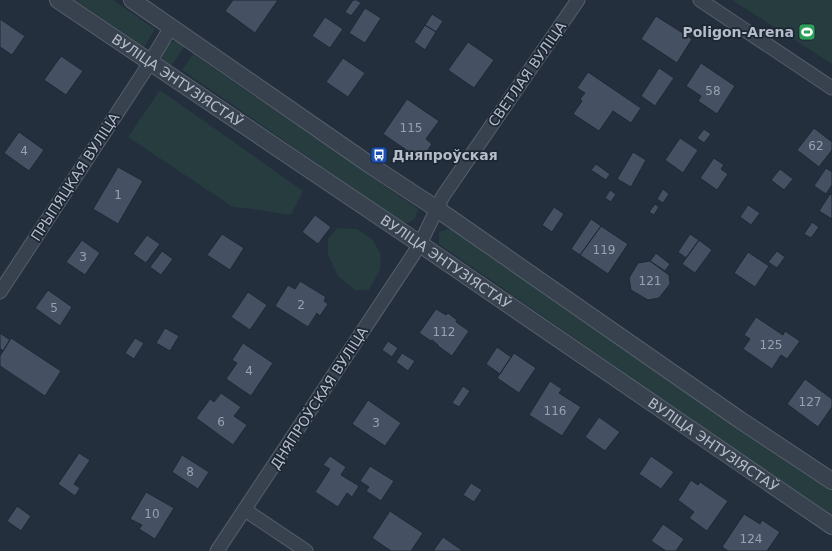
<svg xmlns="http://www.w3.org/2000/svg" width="832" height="551" font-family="'DejaVu Sans',sans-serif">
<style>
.green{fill:#263c3f}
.building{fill:#455162;stroke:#1f2835}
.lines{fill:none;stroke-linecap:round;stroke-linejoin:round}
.minor-casing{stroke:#565f6c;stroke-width:15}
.tertiary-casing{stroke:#565f6c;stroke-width:18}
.minor{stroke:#38414e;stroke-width:13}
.tertiary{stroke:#38414e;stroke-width:16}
.labels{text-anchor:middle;stroke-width:3.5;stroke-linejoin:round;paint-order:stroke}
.number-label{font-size:12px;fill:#98a1af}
.poi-label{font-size:14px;font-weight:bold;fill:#b4bcc9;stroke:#1d2633;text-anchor:end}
.street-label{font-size:14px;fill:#b4bcc9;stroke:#1d2633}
</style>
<rect width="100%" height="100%" fill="#242f3e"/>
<path class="green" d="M75 0H113L155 29 144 47Z
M732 0H832V64Z
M175 41H179L185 46 171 66 163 61C160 51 165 44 175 41Z
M193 54 418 209 415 219 405 224 182 70Z
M160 90 303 191 291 215 253 209 233 207 128 137Z
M337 228 357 229 372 239 381 254 380 270 369 290H355L338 276 328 255V239Z
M451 228 832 489V517L439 244V232Z"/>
<path class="building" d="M233 0H278L255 33 225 11Z
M353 0H357L361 3 351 16 345 12Z
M365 8 381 18 365 43 349 33Z
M432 14 443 21 436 32 425 25Z
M656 16 692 39 677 63 641 39Z
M325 17 343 29 330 48 312 36Z
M0 19 25 36 12 55 0 47Z
M425 25 436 32 425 50 414 42Z
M468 42 494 60 474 88 448 70Z
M61 56 83 71 66 95 44 80Z
M343 58 365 73 348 97 326 82Z
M701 63 735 86 717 114 698 101 701 96 686 86Z
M659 68 674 78 655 106 641 96Z
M588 72 641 108 631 123 613 111 599 131 573 114 582 101 580 99 585 93 577 88Z
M407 99 439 121 426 139 432 144 421 160 383 134Z
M814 128 832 142V150L819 167 797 150Z
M704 129 711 134 704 143 697 138Z
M19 132 44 150 29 171 4 153Z
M680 138 698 150 683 173 665 160Z
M633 152 646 160 631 187 617 179Z
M714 158 724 165 721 169 728 174 717 190 700 178Z
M596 164 610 174 606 180 591 170Z
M118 167 143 181 118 224 93 209Z
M826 168 832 172V185L826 194 814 186Z
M780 169 793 179 784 190 771 180Z
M663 189 669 194 663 203 657 199Z
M610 190 616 194 611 202 605 198Z
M830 194 832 195V219L819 211Z
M655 204 659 207 654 215 649 212Z
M748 205 760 213 751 225 740 217Z
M554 207 564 214 552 232 542 225Z
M315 215 331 227 318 244 302 232Z
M591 219 601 226 580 255 571 249Z
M812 222 819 227 811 238 804 234Z
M601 226 628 244 608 274 580 255Z
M222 234 244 248 230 270 207 255Z
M690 234 699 240 686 258 678 252Z
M147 235 160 244 146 263 133 254Z
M82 240 100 253 85 275 66 262Z
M699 240 712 250 695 273 682 264Z
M162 251 173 259 161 275 150 267Z
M777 251 785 257 777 268 768 262Z
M748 252 769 266 755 287 734 273Z
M656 253 670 264 665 271 650 261Z
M650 261 669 275 670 284 659 298 648 300 631 290 629 278 638 263Z
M300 281 326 297 324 301 328 304 320 316 317 313 308 327 275 306 288 285 295 289Z
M48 290 72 307 60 326 35 308Z
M248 292 267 305 250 330 231 317Z
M436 309 446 315 448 313 457 320 456 322 469 331 452 356 438 346V345L432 340 431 341 419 333Z
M756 317 783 335 785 331 800 341 787 359 781 355 772 369 743 349 750 339 744 335Z
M165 328 179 336 170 351 156 343Z
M0 333 10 340 3 351 0 348Z
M11 338 61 371 45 396 0 366V356Z
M135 338 144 343 134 359 125 353Z
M388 341 398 348 392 357 382 350Z
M243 343 273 363 251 396 226 379 237 363 232 360Z
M497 347 511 357 500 374 486 364Z
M402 353 415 361 408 371 396 362Z
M514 353 536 368 519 393 497 378Z
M805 379 832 399V407L818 427 787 404Z
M550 381 562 389 559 393 581 407 562 436 529 415Z
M463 386 470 391 459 407 452 403Z
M221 393 241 407 234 416 247 425 233 445 196 418 210 399 214 402Z
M368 400 401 423 385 446 352 424Z
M599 417 620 432 605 451 585 437Z
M79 453 90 460 74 484 80 488 75 496 58 484Z
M182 455 209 472 198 489 172 472Z
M330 456 346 467 341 475 359 486 352 497 347 493 338 507 315 492 330 469 323 465Z
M651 456 674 472 661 489 639 474Z
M370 466 394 481 381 501 366 491 369 487 360 481Z
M691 480 698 485 700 482 728 501 707 531 689 518 694 512 678 500Z
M471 483 482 490 474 502 463 495Z
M146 492 174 508 155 539 139 529 142 525 130 519Z
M17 506 31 516 21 531 7 521Z
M390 511 423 533 411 551H391L372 538Z
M744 514 760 524 762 520 780 532 767 551H728L722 547Z
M663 524 684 539 676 551H666L651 541Z
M443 537 463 551H433Z"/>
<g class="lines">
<g class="minor-casing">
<path id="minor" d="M700 0 832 88
M0 292 144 72 171 27
M245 510 306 551
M217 551 413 255 420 244 443 196 578 0"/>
</g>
<g class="tertiary-casing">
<g id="tertiary">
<path id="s1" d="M58 0 420 244 832 526"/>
<path d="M132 0 373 167 437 209 740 420 832 481"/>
</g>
</g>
<use href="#minor" class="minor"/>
<use href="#tertiary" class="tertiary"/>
</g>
<defs>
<g id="stadium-square" transform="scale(0.9)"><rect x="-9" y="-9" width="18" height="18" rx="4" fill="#2e9e5b" stroke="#1d2633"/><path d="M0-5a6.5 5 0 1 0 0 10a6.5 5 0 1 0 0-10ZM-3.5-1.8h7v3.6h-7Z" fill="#fff"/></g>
<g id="bus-square" transform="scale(0.9)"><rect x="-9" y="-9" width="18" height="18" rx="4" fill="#1a4fb4" stroke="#1d2633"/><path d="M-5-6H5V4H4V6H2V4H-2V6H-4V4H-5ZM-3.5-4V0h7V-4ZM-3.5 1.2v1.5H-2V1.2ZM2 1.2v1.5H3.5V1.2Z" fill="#fff"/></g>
</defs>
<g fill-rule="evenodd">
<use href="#stadium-square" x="807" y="32"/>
<use href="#bus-square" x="379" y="155"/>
</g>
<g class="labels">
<g class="number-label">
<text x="713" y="95">58</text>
<text x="411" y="132">115</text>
<text x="816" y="150">62</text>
<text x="24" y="155">4</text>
<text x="118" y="199">1</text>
<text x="604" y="254">119</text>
<text x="83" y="261">3</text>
<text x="650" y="285">121</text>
<text x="301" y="309">2</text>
<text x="54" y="312">5</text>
<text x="444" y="336">112</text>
<text x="771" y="349">125</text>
<text x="249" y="375">4</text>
<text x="810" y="406">127</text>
<text x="555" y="415">116</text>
<text x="221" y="426">6</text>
<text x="376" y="427">3</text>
<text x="190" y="476">8</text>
<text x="152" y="518">10</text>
<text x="751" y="543">124</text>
</g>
<g class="poi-label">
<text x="794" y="37">Poligon-Arena</text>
<text x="392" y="160" text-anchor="start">Дняпроўская</text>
</g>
<g class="street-label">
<text transform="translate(527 74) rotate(-55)" y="5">СВЕТЛАЯ ВУЛІЦА</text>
<text dy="5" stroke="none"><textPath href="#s1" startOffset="144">ВУЛІЦА ЭНТУЗІЯСТАЎ</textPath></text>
<text transform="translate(75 177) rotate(-57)" y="5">ПРЫПЯЦКАЯ ВУЛІЦА</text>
<text dy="5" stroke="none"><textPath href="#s1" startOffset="468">ВУЛІЦА ЭНТУЗІЯСТАЎ</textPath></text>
<text transform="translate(319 398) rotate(-57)" y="5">ДНЯПРОЎСКАЯ ВУЛІЦА</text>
<text dy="5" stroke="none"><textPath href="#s1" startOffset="792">ВУЛІЦА ЭНТУЗІЯСТАЎ</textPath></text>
</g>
</g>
</svg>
